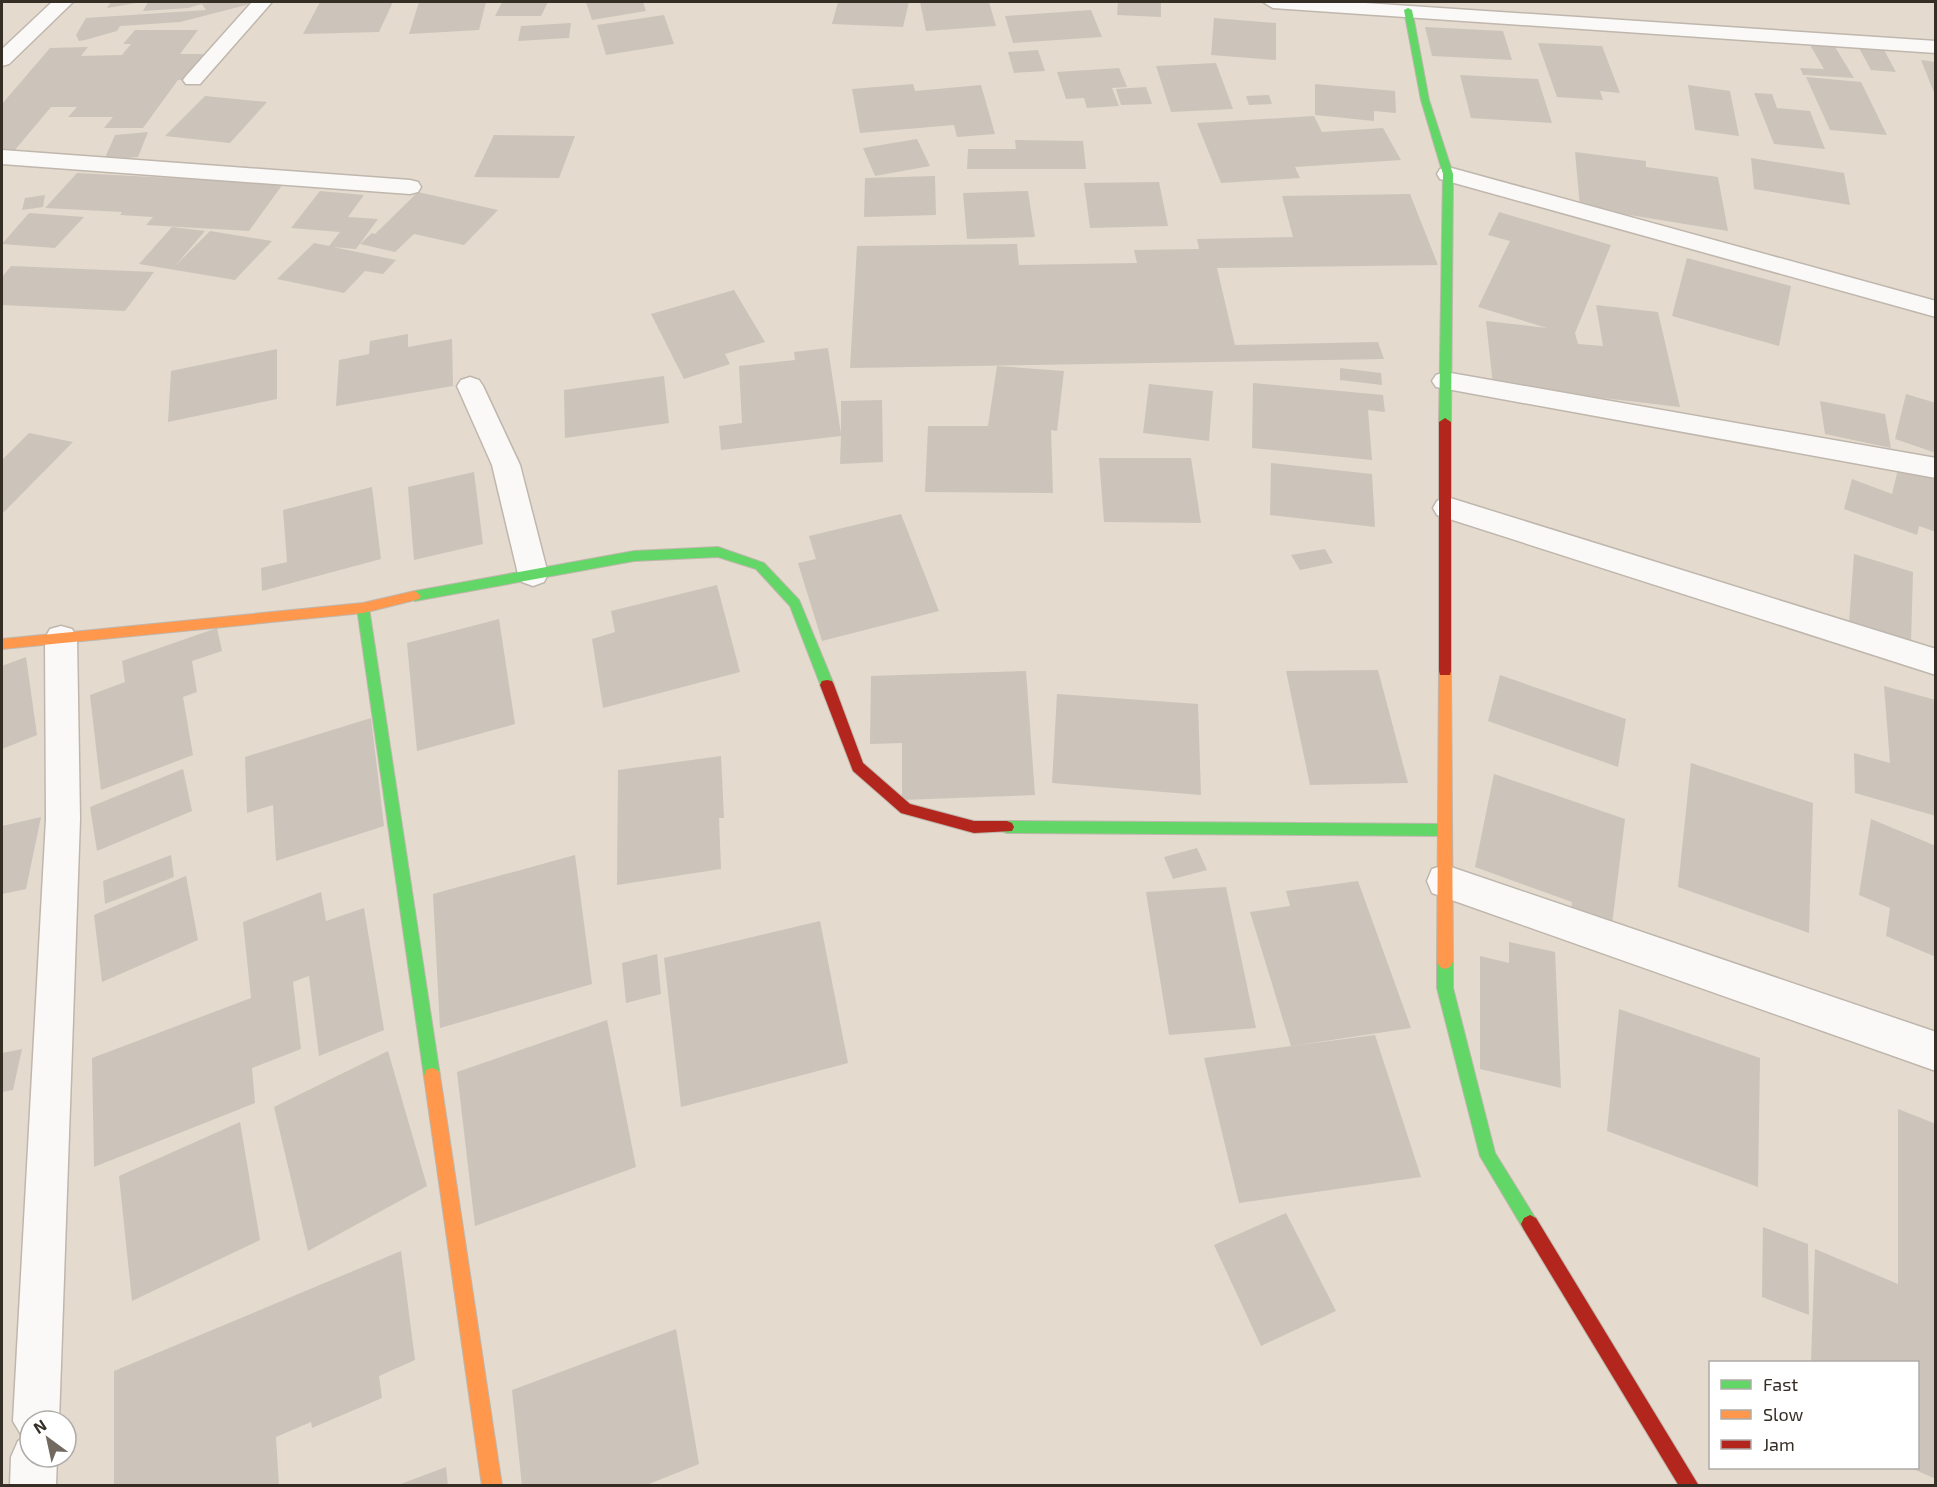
<svg xmlns="http://www.w3.org/2000/svg" width="1937" height="1487" font-family="'Exo 2',sans-serif">
<style>
.building{fill:#ccc4ba}
.lines{fill:none;stroke-linecap:round;stroke-linejoin:round}
.street-casing{stroke:#bfb7ad;stroke-width:3}
.fast-casing{stroke:#bfb7ad;stroke-width:2}
.slow-casing{stroke:#bfb7ad;stroke-width:2}
.jam-casing{stroke:#bfb7ad;stroke-width:2}
.street{fill:#fbf9f8;fill-rule:evenodd}
.fast{fill:#63d668;fill-rule:evenodd}
.slow{fill:#ff974d;fill-rule:evenodd}
.jam{fill:#b3261e;fill-rule:evenodd}
</style>
<rect width="100%" height="100%" fill="#e4dacd"/>
<path class="building" d="M111 2H142L107 8Z
M148 2H258L180 22 120 26 117 31 85 40 79 41 76 35 86 18 206 10 202 4 188 8 143 11Z
M320 2H393L379 32 303 34Z
M419 2H486L479 30 409 34Z
M502 2H548L541 16H495Z
M586 2H643L646 11 592 20Z
M838 2H909L903 27 832 24Z
M920 2H989L996 26 926 31Z
M1118 2 1161 3V17L1117 15Z
M1091 10 1102 37 1013 43 1005 16Z
M664 15 674 44 606 55 597 25Z
M1214 18 1276 23V60L1211 55Z
M571 23 569 38 518 41 521 26Z
M1425 27 1503 31 1512 60 1432 56Z
M135 30H198L180 54H204L184 80H178L143 128H104L113 117H68L77 107H51L14 151H2V104L50 48 88 47 81 56 122 55 131 44H123Z
M1538 43 1602 46 1620 93 1600 91 1603 100 1557 97Z
M1810 45 1835 47 1854 78 1803 75 1800 68 1824 69Z
M1859 48 1884 50 1896 72 1871 70Z
M1038 50 1045 71 1014 73 1008 52Z
M1921 60 1936 62V95H1935Z
M1216 63 1233 109 1171 112 1156 66Z
M1119 68 1127 87 1112 88 1119 106 1087 108 1084 98 1066 99 1057 72Z
M1460 75 1538 79 1552 123 1471 118Z
M1806 77 1861 82 1887 135 1830 130Z
M913 84 915 91 981 85 995 134 957 137 954 125 860 133 852 89Z
M1315 84 1395 91 1396 113 1374 111V121L1315 115Z
M1688 85 1730 91 1739 136 1695 130Z
M1146 87 1152 104 1121 105 1116 89Z
M1754 93 1772 94 1777 108 1810 111 1825 149 1774 144Z
M1269 95 1272 104 1249 105 1246 96Z
M205 96 267 102 230 143 165 136Z
M1314 116 1322 132 1383 128 1401 160 1295 167 1300 178 1221 183 1197 123Z
M148 132 138 157 104 160 115 135Z
M494 135 575 136 559 178 474 177Z
M917 139 930 166 875 176 863 148Z
M1015 140 1083 141 1086 169H967L968 149H1016Z
M1575 152 1646 161V167L1718 177 1728 231 1580 207Z
M1751 158 1844 173 1850 205 1754 189Z
M77 173 283 184 249 231 146 225 153 217 120 215 122 212 45 208Z
M935 176 936 215 864 217 865 178Z
M1159 182 1168 226 1090 228 1084 183Z
M320 191 364 195 348 217 378 219 356 249 333 247 396 260 383 274 365 271 344 293 277 279 314 243 329 246 340 232 291 228Z
M1028 191 1035 237 967 239 963 193Z
M418 192 498 210 464 245 414 234 395 252 360 244 372 233 375 234Z
M1410 194 1438 265 1217 268 1235 345 1378 342 1384 359 850 368 857 246 1017 244 1019 265 1137 263 1134 250 1199 249 1197 239 1293 237 1282 196Z
M45 195 43 207 22 210 25 198Z
M1499 212 1611 245 1575 333 1578 344 1603 346 1596 305 1658 312 1680 407 1493 385 1486 321 1547 328 1478 307 1510 241 1488 235Z
M29 213 84 217 55 248 2 244Z
M172 227 205 231 175 266 210 231 272 241 235 280 139 264Z
M1687 258 1791 286 1779 346 1672 316Z
M11 266 154 272 125 311 2 305V277Z
M734 290 765 342 725 354 730 364 684 379 651 314Z
M408 334V347L452 339 453 386 336 406 339 360 369 354 370 341Z
M828 348 841 434V401L882 400 883 462 840 464 841 436 721 450 719 426 742 423 739 366 795 360 794 352Z
M277 349V399L168 422 171 371Z
M997 366 1064 371 1057 431 1051 430 1053 493 925 492 928 426H988Z
M1340 368 1381 373 1382 385 1340 380Z
M664 376 669 423 565 438 564 390Z
M1253 383 1383 395 1385 412 1368 410 1372 460 1252 448Z
M1149 384 1213 391 1209 441 1143 433Z
M1906 394 1936 403V453L1895 439Z
M1820 401 1885 414 1891 448 1825 434Z
M29 433 73 442 2 514V460Z
M1099 458H1191L1201 523 1104 522Z
M1271 463 1372 474 1375 527 1270 515Z
M1899 465 1936 478V532L1919 526 1917 535 1844 509 1852 479 1892 494Z
M474 472 483 544 414 560 408 487Z
M372 487 381 559 262 591 261 568 287 562 283 510Z
M901 514 939 611 822 641 798 563 816 559 809 536Z
M1325 549 1333 563 1300 570 1291 555Z
M1854 554 1913 572 1911 643 1849 623Z
M717 585 740 672 603 708 592 639 615 632 611 611Z
M499 619 515 724 417 751 407 643Z
M217 628 222 651 192 661 197 692 183 697 193 755 101 790 90 695 125 682 122 661Z
M26 657 37 735 2 749V666Z
M1378 670 1408 783 1310 785 1286 671Z
M1026 671 1035 795 902 800V743L870 744 871 676Z
M1500 675 1626 719 1618 767 1488 721Z
M1884 686 1936 700V816L1855 793 1854 753 1890 763Z
M1057 694 1198 704 1201 795 1052 783Z
M371 718 384 826 276 861 273 805 247 813 245 757Z
M721 756 724 818H719L721 869 617 885 618 770Z
M1691 763 1813 803 1809 933 1678 887Z
M183 769 192 811 97 851 90 807Z
M1494 774 1625 819 1611 933 1570 919 1572 902 1475 867Z
M41 817 26 889 2 894V826Z
M1871 819 1936 846V957L1886 936 1890 908 1859 895Z
M1197 848 1207 870 1173 879 1164 857Z
M171 855 174 877 105 904 103 881Z
M575 855 592 984 440 1028 433 894Z
M186 876 198 940 102 982 94 915Z
M1358 881 1411 1028 1292 1046 1375 1035 1421 1177 1239 1203 1204 1058 1291 1046 1250 912 1290 906 1286 891Z
M1226 887 1256 1028 1169 1035 1146 892Z
M321 892 326 921 364 908 384 1030 319 1056 309 976 293 982 301 1049 252 1068 255 1103 94 1167 92 1058 251 998 243 922Z
M820 921 848 1063 681 1107 664 958Z
M1509 942 1555 952 1561 1088 1480 1069V956L1509 963Z
M657 954 661 994 626 1003 622 963Z
M1619 1009 1760 1058 1758 1187 1607 1131Z
M607 1020 636 1167 475 1226 457 1072Z
M22 1049 13 1090 2 1092V1053Z
M388 1051 427 1186 308 1251 274 1107Z
M1898 1109 1936 1124V1479L1911 1468H1918V1362H1811L1815 1249 1898 1284Z
M240 1122 260 1240 132 1301 119 1176Z
M1286 1213 1336 1311 1261 1346 1214 1245Z
M1763 1227 1808 1244 1809 1315 1762 1297Z
M401 1251 415 1360 379 1376 382 1398 312 1428 311 1422 276 1437 279 1486H114V1371Z
M676 1329 699 1464 644 1486H522L512 1390Z
M446 1467 448 1486H398V1485Z"/>
<g class="lines">
<g class="street-casing">
<path id="street" d="M52 2H73L9 64 2 66V49Z
M252 2H272L200 84H186L183 80 186 76Z
M1263 2H1350L1936 41V53L1273 8Z
M2 150 410 180 418 182 421 187 418 192 410 194 2 164Z
M1448 167 1936 301V317L1440 179 1437 174 1440 169Z
M1445 372 1936 458V478L1436 387 1432 381 1436 375Z
M470 377 479 380 483 386 520 465 548 574 544 582 533 586 522 582 518 574 492 465 457 386 461 380Z
M1447 497 1936 649V675L1437 515 1433 508 1437 501Z
M61 626 72 629 77 638 80 819 59 1421H30V1457H57L56 1486H10L11 1457 18 1441 23 1438 13 1421 46 819 45 638 50 629Z
M1445 865 1936 1032V1071L1432 893 1427 881 1432 869Z"/>
</g>
<g class="fast-casing">
<path id="fast" d="M1408 8 1412 10 1429 100 1453 174 1451 422 1445 426 1439 422 1443 174 1421 100 1404 10Z
M718 547 764 563 799 600 834 685 832 689H822L790 606 756 569 718 557 634 561 415 601 409 596 415 591 634 551Z
M363 603 369 608 440 1076 438 1082 432 1084 426 1082 424 1076 357 608Z
M1007 821 1445 824 1450 825 1452 830 1450 835 1445 836 1007 833 1002 831 1000 827 1002 823Z
M1445 955 1450 957 1453 962V988L1495 1153 1539 1224 1536 1230 1530 1233 1524 1230 1480 1156 1437 988V962L1440 957Z"/>
</g>
<g class="slow-casing">
<path id="slow" d="M415 591 421 596 419 599 363 613 2 649V639L363 603Z
M1445 666 1450 667 1451 671 1453 962 1450 967 1445 969 1440 967 1437 962 1439 671 1440 667Z
M432 1068 438 1070 440 1076 502 1486H482L424 1076 426 1070Z"/>
</g>
<g class="jam-casing">
<path id="jam" d="M1445 418 1451 422V671L1450 675H1440L1439 671V422Z
M827 680 832 681 834 685 863 763 910 804 974 821H1007L1012 823 1014 827 1012 831 974 833 901 813 853 771 820 685 822 681Z
M1530 1215 1536 1218 1699 1486H1679L1524 1230 1521 1224 1524 1218Z"/>
</g>
<use href="#street" class="street"/>
<use href="#fast" class="fast"/>
<use href="#slow" class="slow"/>
<use href="#jam" class="jam"/>
</g>
<rect width="1937" height="1487" fill="none" stroke="#352e25" stroke-width="6"/>
<rect x="1709" y="1361" width="210" height="108" fill="#ffffff" stroke="#aeaba8" stroke-width="1.5"/>
<rect x="1721" y="1380" width="30" height="9" fill="#63d668" stroke="#aeaba8" stroke-width="1.5"/>
<text x="1763" y="1391" font-size="18" fill="#352e25">Fast</text>
<rect x="1721" y="1410" width="30" height="9" fill="#ff974d" stroke="#aeaba8" stroke-width="1.5"/>
<text x="1763" y="1421" font-size="18" fill="#352e25">Slow</text>
<rect x="1721" y="1440" width="30" height="9" fill="#b3261e" stroke="#aeaba8" stroke-width="1.5"/>
<text x="1763" y="1451" font-size="18" fill="#352e25">Jam</text>
<g transform="translate(48 1439) rotate(327)"><circle r="28" fill="#ffffff" stroke="#aeaba8" stroke-width="1.5"/>
<path d="M0-4.5L10 22L0 15L-10 22Z" fill="#726a60"/>
<text y="-9" font-size="16" font-weight="bold" text-anchor="middle" fill="#352e25">N</text>
</g>
</svg>
